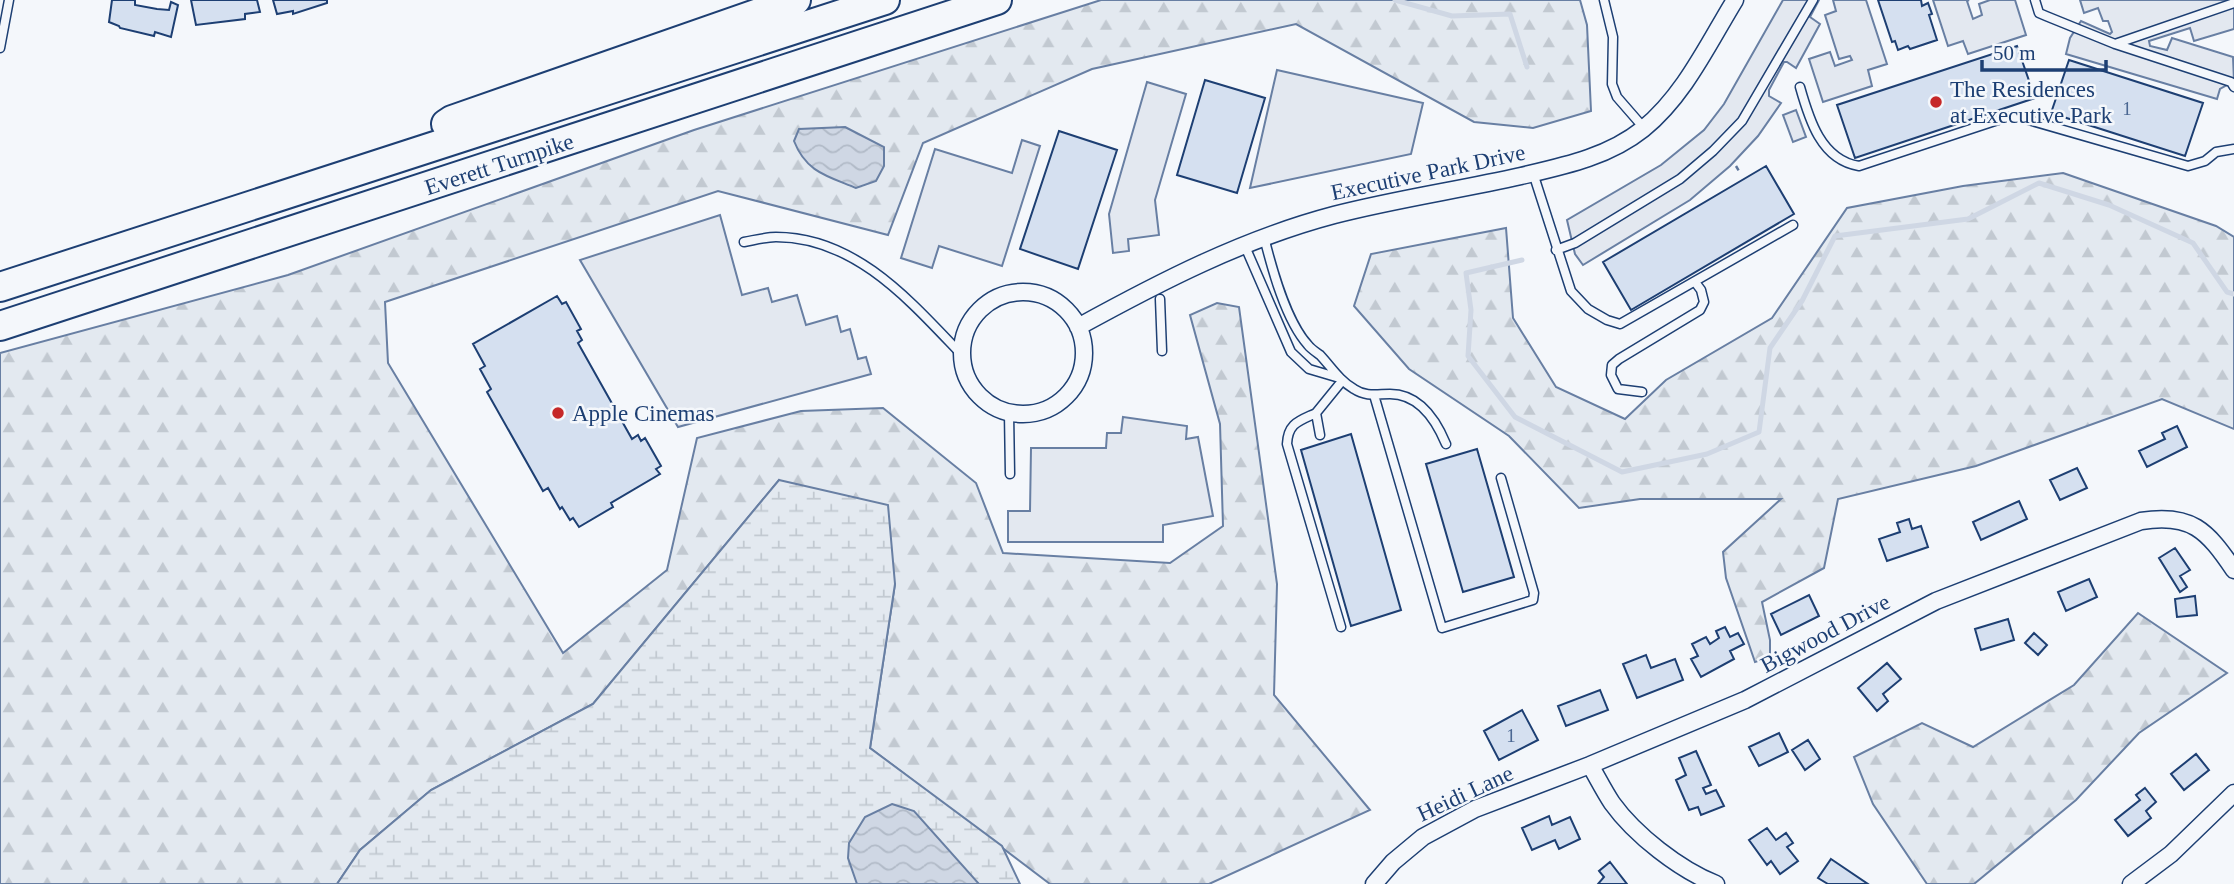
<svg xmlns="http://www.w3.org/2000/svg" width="2234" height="884" font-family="Georgia,serif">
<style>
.forest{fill:url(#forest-firs);stroke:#687fa3;stroke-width:2}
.wetland{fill:url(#wetland-marsh);stroke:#687fa3;stroke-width:2}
.parking{fill:#e3e8f0;stroke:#687fa3;stroke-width:2}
.water{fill:url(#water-waves);stroke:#687fa3;stroke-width:2}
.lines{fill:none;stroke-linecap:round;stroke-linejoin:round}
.stream{stroke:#cfd7e4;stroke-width:5}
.building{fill:#d5e0f0;stroke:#1d3f73;stroke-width:2}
.service-casing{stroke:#1d3f73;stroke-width:11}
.minor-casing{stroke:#1d3f73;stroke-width:19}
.motorway-casing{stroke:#1d3f73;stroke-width:32}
.path{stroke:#5e769c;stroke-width:2.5;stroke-dasharray:5 3.5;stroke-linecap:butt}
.service{stroke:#f4f7fb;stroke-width:8}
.minor{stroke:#f4f7fb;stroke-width:16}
.motorway{stroke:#f4f7fb;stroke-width:28}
.poi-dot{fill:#c62828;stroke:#f4f7fb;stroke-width:2.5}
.labels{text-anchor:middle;stroke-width:5;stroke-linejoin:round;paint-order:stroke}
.number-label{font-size:19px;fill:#4b6792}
.poi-label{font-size:23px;fill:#1d3f73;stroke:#f4f7fb;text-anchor:start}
.street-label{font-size:23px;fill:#1d3f73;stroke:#f4f7fb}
</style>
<defs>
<pattern id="forest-firs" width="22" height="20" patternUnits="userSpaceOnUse" patternTransform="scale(1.75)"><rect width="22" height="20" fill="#e3e9f0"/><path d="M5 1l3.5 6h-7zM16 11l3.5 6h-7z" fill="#c2c9d1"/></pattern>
<pattern id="wetland-marsh" width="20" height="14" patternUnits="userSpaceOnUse" patternTransform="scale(1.75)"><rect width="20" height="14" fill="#e3e9f0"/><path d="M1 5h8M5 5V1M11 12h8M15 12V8" fill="none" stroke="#c2c9d1"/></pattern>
<pattern id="water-waves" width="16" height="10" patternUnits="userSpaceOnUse" patternTransform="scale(1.75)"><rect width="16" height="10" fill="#cfd7e4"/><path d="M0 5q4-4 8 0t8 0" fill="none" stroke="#b1bac7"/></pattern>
</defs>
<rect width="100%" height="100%" fill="#f4f7fb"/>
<path class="forest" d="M1101 0H1580L1587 25 1591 111 1533 128 1474 122 1296 24 1092 69 923 143 888 235 718 191 385 302 388 363 563 653 667 570 697 438 801 411 883 408 976 483 1003 553 1170 563 1223 526 1220 424 1190 315 1217 303 1239 307 1277 584 1274 695 1370 810 1209 884H1050L870 748 895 584 779 480 593 704 431 790 360 850 337 884H0V353L288 275 694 130Z
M2063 173 2216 226 2234 237V429L2162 399 1976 466 1838 499 1824 568 1762 602 1770 640V657L1755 662 1726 578 1723 552 1781 499H1640L1579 508 1509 436 1409 369 1354 306 1371 254 1506 228 1513 318 1556 387 1625 419 1666 380 1772 318 1847 208 1963 186Z
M2138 613 2227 673 2139 733 2076 800 1974 884H1927L1873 804 1854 757 1922 723 1973 747 2074 685Z"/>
<path class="wetland" d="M779 480 888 505 895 584 870 748 1002 846 1020 884H337L360 850 431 790 593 704Z"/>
<path class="parking" d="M1783 0H1819L1810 17 1820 24 1796 68 1787 62H1784L1769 90V96L1781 103 1758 136 1730 166 1690 200 1583 265 1575 254 1567 220 1661 165 1704 130 1724 104Z
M1833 0H1866L1887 64 1868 70 1872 86 1823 102 1809 59 1830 52 1835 66 1852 60 1850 56 1839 59 1825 15 1836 11Z
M1933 0H1969L1967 1 1973 19 1982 15 1979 4 1990 0H2015L2026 35 1968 54 1963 41 1948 46Z
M2080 0H2234V29L2194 41 2190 28 2149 41 2150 46 2167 50 2172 38 2233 57 2234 81 2220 89 2217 99 2066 54 2070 38 2081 21 2110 34 2112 32 2108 21H2103L2098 8 2084 13Z
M1277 70 1423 103 1411 154 1250 188Z
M1147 82 1186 94 1155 200 1159 235 1128 239 1129 251 1113 253 1109 214Z
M1796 110 1806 137 1793 142 1783 115Z
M1022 140 1040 146 1002 266 939 246 932 268 901 258 935 149 1012 173Z
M720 215 742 295 768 288 772 302 797 295 806 325 837 316 841 332 850 329 858 359 866 357 871 374 678 427 580 260Z
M1123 417 1187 426 1186 439 1198 437 1213 516 1163 525V542H1008V511H1030L1031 448H1106L1107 433H1121Z"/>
<path class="water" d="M845 127 884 147V166L876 181 856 188C827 176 806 172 794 141L799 129Z
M892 804 914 811 979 884H857L848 858 849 843 865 817Z"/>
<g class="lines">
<path class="stream" d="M1395 0 1452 16 1510 14 1527 67
M1522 260 1466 273 1471 310 1468 356 1515 417 1622 472 1707 454 1759 432 1770 348 1802 301 1835 236 1968 219 2039 183 2109 205 2193 243 2227 292 2234 294"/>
</g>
<path class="building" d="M112 0H135V5L157 9 169 10 171 2 178 5 171 37 155 32 154 36 120 28 119 26 109 22Z
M191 0H257L260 12 245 14V19L196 25Z
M273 0H327V3L293 14V11L277 14Z
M1878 0H1921L1922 6 1928 3 1932 14 1929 15 1937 40 1910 49 1908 46 1898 50 1895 41 1892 42Z
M2017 46 2035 98 1855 158 1837 105Z
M2069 60 2203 103 2185 156 2051 113Z
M1205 80 1265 98 1237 193 1177 175Z
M1059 131 1117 150 1078 269 1020 249Z
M1766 166 1794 214 1631 310 1603 262Z
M557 296 562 304 566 302 581 329 577 331 582 340 578 343 632 439 638 435 641 441 645 438 661 466 656 469 660 474 611 503 613 507 579 527 573 518 570 520 562 507 560 509 548 488 543 491 487 392 491 389 480 369 485 366 473 344Z
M2177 426 2187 447 2147 467 2139 451 2165 439 2162 433Z
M1351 434 1401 610 1351 626 1301 450Z
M1477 449 1514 577 1463 592 1426 464Z
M2077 468 2087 488 2060 500 2050 480Z
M2019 501 2027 519 1981 540 1973 522Z
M1909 519 1912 529 1921 526 1928 547 1887 561 1879 539 1900 532 1897 523Z
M2175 548 2190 570 2180 576 2187 587 2180 592 2159 558Z
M2089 579 2097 597 2066 611 2058 592Z
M1809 595 1819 616 1781 635 1771 614Z
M2195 596 2197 615 2177 617 2175 599Z
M2008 619 2014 640 1981 650 1975 629Z
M1725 627 1730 637 1738 633 1744 644 1730 651 1734 659 1701 677 1691 659 1698 656 1692 644 1706 637 1710 644 1719 638 1716 631Z
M2034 633 2047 645 2038 655 2025 643Z
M1646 655 1651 668 1675 659 1683 680 1637 698 1623 664Z
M1887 663 1901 679 1883 694 1888 701 1877 711 1858 688Z
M1600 690 1608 710 1566 726 1558 706Z
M1522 710 1538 740 1499 760 1484 731Z
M1779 733 1788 752 1759 766 1749 747Z
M1808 740 1820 759 1805 770 1792 750Z
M1696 751 1711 785 1703 788 1706 794 1716 790 1724 806 1701 815 1698 807 1689 810 1676 780 1686 775 1679 758Z
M2196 754 2209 770 2184 790 2171 774Z
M2145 788 2156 802 2146 811 2151 818 2128 836 2115 820 2140 800 2136 795Z
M1549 816 1552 825 1570 817 1580 839 1559 849 1555 840 1532 850 1522 828Z
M1767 828 1776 840 1786 833 1793 843 1787 847 1798 861 1780 874 1771 861 1767 865 1749 840Z
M1831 859 1868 884H1828L1818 878Z
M1610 862 1627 884H1598L1604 877 1599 871Z"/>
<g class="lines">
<g class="service-casing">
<path id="service" d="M1604 0 1613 37 1612 84 1617 97 1644 128
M2035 0 2039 13 2046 16 2115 44 2231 82 2234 87
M2115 44 2234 3
M0 48 9 0
M1800 87C1809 119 1821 160 1859 166L2001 119 2015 116 2188 166 2205 161 2216 152 2234 149
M1533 173 1571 291 1588 309 1607 320 1620 324 1793 225
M1264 237C1272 269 1286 321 1308 345 1311 349 1316 352 1320 355 1332 368 1339 380 1354 389 1366 397 1377 394 1390 394 1419 394 1436 420 1446 444
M744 242C755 240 766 237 776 237 856 237 911 302 962 355
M1244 244 1291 352 1309 369 1336 377
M1556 250 1575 243 1680 179 1713 151 1742 121 1813 0
M1160 299 1162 351
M1642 392 1618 389 1611 375 1612 365 1619 359 1700 310 1704 302 1701 290 1695 282
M1374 395 1442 628 1533 600 1534 593 1501 478
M1009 413 1010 474
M1316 413C1299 421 1288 423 1287 444L1341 627
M1320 435 1316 413 1342 381"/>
</g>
<g class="minor-casing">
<path id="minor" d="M962 353a61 61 0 1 1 122 0a61 61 0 1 1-122 0Z
M1078 327C1160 282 1243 239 1334 215 1396 199 1459 190 1521 176 1564 166 1608 157 1643 129 1684 96 1708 44 1735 0
M1590 765C1597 777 1604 791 1612 803 1635 835 1680 870 1716 884
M1374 884 1393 862 1423 837 1475 809 1590 765 1745 700 1936 601 2141 521C2191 513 2207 530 2234 570
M2131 884 2171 854 2234 793"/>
</g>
<g class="motorway-casing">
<path id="motorway" d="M446 124 452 120 796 0
M0 287 885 0
M0 326 997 0"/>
</g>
<path class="path" d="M1736 166 1739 171"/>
<use href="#service" class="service"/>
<use href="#minor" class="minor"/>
<use href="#motorway" class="motorway"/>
</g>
<g class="poi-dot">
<circle cx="1936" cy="102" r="7"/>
<circle cx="558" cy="413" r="7"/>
</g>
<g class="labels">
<g class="number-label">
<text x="2127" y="115">1</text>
<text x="1511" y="742">1</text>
</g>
<g class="poi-label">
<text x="1950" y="97">The Residences<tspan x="1950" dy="26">at Executive Park</tspan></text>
<text x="572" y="421">Apple Cinemas</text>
</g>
<g class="street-label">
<text transform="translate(499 164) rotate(-18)" y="8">Everett Turnpike</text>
<text transform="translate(1428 172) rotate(-12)" y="8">Executive Park Drive</text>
<text transform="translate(1825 633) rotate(-28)" y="8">Bigwood Drive</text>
<text transform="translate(1465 793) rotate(-25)" y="8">Heidi Lane</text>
</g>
</g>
<path d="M1982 60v10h124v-10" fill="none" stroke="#1d3f73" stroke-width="3.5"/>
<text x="1993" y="60" font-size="21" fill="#1d3f73" stroke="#f4f7fb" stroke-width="5" paint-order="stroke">50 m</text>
</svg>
